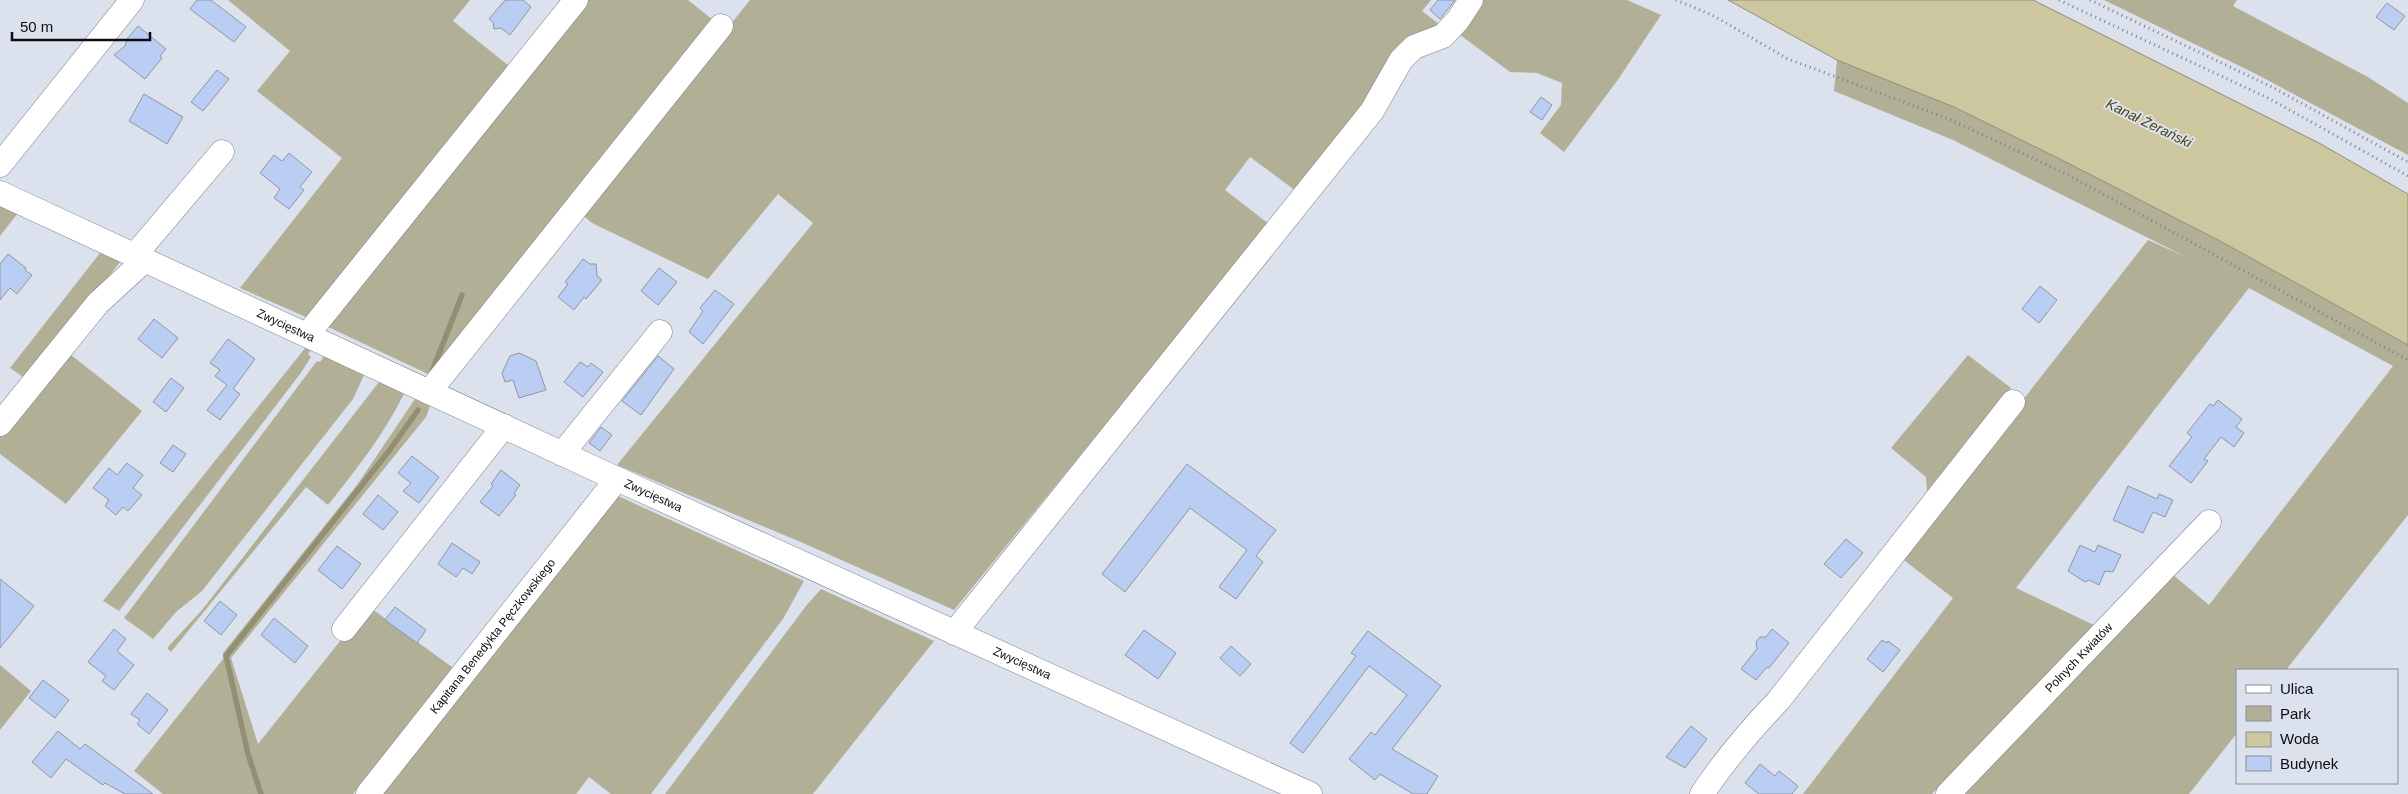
<svg xmlns="http://www.w3.org/2000/svg" width="2408" height="794" font-family="Arial,sans-serif">
<style>
.green{fill:#b2af97}
.water{fill:#ccc79e;stroke:#928f73}
.lines{fill:none;stroke-linecap:round;stroke-linejoin:round}
.stream{stroke:#928f73;stroke-width:5.5}
.building{fill:#b9cef2;stroke:#9096a0}
.minor-casing{stroke:#7a7f89;stroke-width:25}
.path{stroke:#7d8189;stroke-width:3;stroke-dasharray:1 4;stroke-linecap:butt}
.minor{stroke:#fff;stroke-width:24}
.labels{text-anchor:middle;stroke-width:4;stroke-linejoin:round;paint-order:stroke}
.street-label{font-size:12px;fill:#0b0d10;stroke:#dce2ed}
.water-label{font-size:14px;font-style:italic;fill:#4b4412;stroke:#dce2ed}
</style>
<rect width="100%" height="100%" fill="#dce2ed"/>
<path class="green" d="M228 0H470L453 21 509 66 306 317 240 288 342 158 257 91 290 51Z
M583 0H688L712 19 430 375 324 325Z
M750 0H1431L1422 11 1443 27 1368 98 1296 191 1250 157 1225 190 1269 224 954 610 803 543 617 465 813 223 778 194 708 279 592 223 580 213Z
M1477 0H1627L1661 15 1617 81 1564 152 1540 133 1561 105 1562 83 1537 73 1510 72 1456 32Z
M2104 0H2237L2233 6 2368 77 2408 103V155L2256 74Z
M1837 60 1954 107 2058 158 2222 242 2408 345V515L2286 670H2237V733L2189 794H1955L2172 574 2209 605 2393 366 2249 288 2016 588 2096 626 1932 794H1803L1953 598 1900 557 2148 240 2186 257 1953 140 1834 91Z
M0 204 18 213 0 236Z
M100 253 120 262 29 381 10 368Z
M306 347 311 350 308 354 311 357 300 374 119 611 103 601Z
M66 351 142 411 66 504 0 454V433Z
M1968 355 2011 388 1927 491 1926 477 1891 448Z
M324 356 364 375 353 399 202 591 176 612 153 639 124 618 317 361 320 362Z
M379 382 404 394C384 434 356 470 328 505L306 487 171 652 167 648 202 610Z
M415 399 430 406 426 417 231 658 258 744 368 606 456 670 353 794H163L134 771 223 659V653L357 485Z
M618 496 804 581 783 619 651 794H611L589 777 576 794H382Z
M821 589 934 641 813 794H665L806 606Z
M0 665 31 691 0 730Z"/>
<path class="water" d="M1728 0H2033L2319 143 2408 194V345L2222 242 2058 158 1954 107 1837 60Z"/>
<g class="lines">
<path class="stream" d="M433 369 462 295
M261 794 248 754 226 656 389 451 418 410"/>
</g>
<path class="building" d="M197 0H211L246 27 234 42 190 9Z
M505 0H523L531 7 510 35 501 28 494 29 493 22 489 19Z
M1438 0H1455L1440 19 1430 10Z
M2387 3 2405 16 2394 30 2376 17Z
M138 26 166 49 160 56 162 58 145 79 114 55 125 46 127 39Z
M217 70 229 79 203 111 191 102Z
M144 94 183 117 167 144 129 121Z
M1541 97 1552 105 1542 120 1530 112Z
M289 153 312 172 300 187 304 190 289 209 274 198 280 189 260 173 274 155 282 161Z
M8 254 26 268 25 270 32 275 17 294 10 288 0 300V264Z
M583 259 590 264H596L597 276 602 280 586 299 584 297 574 310 558 297 568 284 565 282Z
M659 268 677 282 658 305 641 291Z
M2040 286 2057 300 2039 323 2022 309Z
M715 290 734 304 703 344 689 332 703 311 700 308Z
M154 319 178 338 162 358 138 339Z
M228 339 255 359 233 389 240 394 220 420 207 410 227 385 215 376 220 370 210 363Z
M519 353 536 361 546 390 519 398 513 380 505 382 502 373 510 356Z
M658 356 674 369 641 415 622 401Z
M580 362 588 367 591 363 603 372 583 397 564 382Z
M171 378 184 388 166 412 153 402Z
M2218 400 2242 419 2236 427 2244 433 2234 447 2221 437 2204 459 2208 461 2191 483 2169 466 2192 437 2187 433 2210 404 2213 406Z
M601 427 612 435 600 451 589 443Z
M173 445 186 454 173 472 160 463Z
M412 456 439 477 419 503 403 491 411 483 398 473Z
M127 463 143 475 133 488 142 495 128 511 123 507 116 515 105 506 109 500 93 488 109 468 117 475Z
M1187 464 1276 530 1256 556 1263 562 1236 599 1219 587 1247 550 1190 508 1125 592 1102 574Z
M501 470 520 485 514 493 516 495 499 516 480 502 493 486 491 484Z
M2128 486 2157 499 2159 494 2173 500 2165 517 2153 512 2143 533 2113 520Z
M378 495 398 512 383 530 363 514Z
M1846 539 1863 553 1841 578 1824 564Z
M452 543 480 562 472 574 463 568 456 577 438 564Z
M2080 545 2095 552 2098 545 2121 555 2113 572 2105 571 2099 585 2089 580 2085 582 2068 571Z
M337 546 361 564 342 589 318 570Z
M0 579 34 606 0 648Z
M220 601 237 615 221 635 204 621Z
M395 607 426 630 417 643 385 620Z
M274 618 308 646 295 663 261 635Z
M114 629 126 639 117 651 134 665 114 690 102 681 106 676 88 662Z
M1772 629 1789 643 1769 668 1767 667 1756 680 1741 669 1757 649 1756 642 1760 637H1766Z
M1144 630 1176 653 1158 679 1125 655Z
M1368 631 1441 686 1392 749 1438 776 1427 794H1413L1380 774 1375 780 1349 759 1371 732 1375 735 1407 695 1369 666 1303 753 1290 743 1356 656 1351 653Z
M1882 640 1887 643 1888 641 1900 650 1883 672 1867 659Z
M1231 646 1251 664 1240 676 1220 658Z
M43 680 69 700 55 718 29 698Z
M147 693 168 710 149 734 137 724 140 720 131 714Z
M1691 726 1707 739 1685 768 1666 757Z
M58 731 80 749 85 744 153 794H125L105 783 103 785 66 759 51 778 32 762Z
M1760 764 1775 776 1779 771 1798 786 1792 794H1759L1745 783Z"/>
<g class="lines">
<g class="minor-casing">
<g id="minor">
<path d="M0 165 132 0"/>
<path id="s1" d="M0 193 617 479 1310 794"/>
<path d="M135 255 222 152"/>
<path d="M307 335 576 0"/>
<path d="M429 392 721 26"/>
<path d="M0 424 98 303 145 260"/>
<path d="M562 454 660 332"/>
<path d="M344 629 504 426"/>
<path d="M954 633 1372 111 1401 60 1414 47 1443 36 1458 20 1471 0"/>
<path id="s2" d="M368 794 617 479"/>
<path d="M1702 794C1725 760 1750 730 1778 701L2013 402"/>
<path id="s3" d="M1948 794 2209 522"/>
</g>
</g>
<path class="path" d="M1676 0 1712 15 1788 59 1949 119 2064 173 2408 360
M2059 0 2270 99 2408 176
M2090 0 2274 88 2408 162"/>
<use href="#minor" class="minor"/>
</g>
<g class="labels">
<g class="street-label">
<text dy="4" stroke="none"><textPath href="#s1" startOffset="315">Zwycięstwa</textPath></text>
<text dy="4" stroke="none"><textPath href="#s1" startOffset="720">Zwycięstwa</textPath></text>
<text dy="4" stroke="none"><textPath href="#s2" startOffset="201">Kapitana Benedykta Pęczkowskiego</textPath></text>
<text dy="4" stroke="none"><textPath href="#s3" startOffset="189">Polnych Kwiatów</textPath></text>
<text dy="4" stroke="none"><textPath href="#s1" startOffset="1125">Zwycięstwa</textPath></text>
</g>
<g class="water-label">
<text transform="translate(2149 123) rotate(26)" y="5">Kanał Żerański</text>
</g>
</g>
<rect x="2236" y="669" width="162" height="115" fill="#dce2ed" stroke="#888d95"/>
<rect x="2246" y="685" width="25" height="8" fill="#ffffff" stroke="#888d95"/>
<text x="2280" y="694" font-size="15" fill="#0b0d10">Ulica</text>
<rect x="2246" y="706" width="25" height="15" fill="#b2af97" stroke="#888d95"/>
<text x="2280" y="719" font-size="15" fill="#0b0d10">Park</text>
<rect x="2246" y="732" width="25" height="15" fill="#ccc79e" stroke="#888d95"/>
<text x="2280" y="744" font-size="15" fill="#0b0d10">Woda</text>
<rect x="2246" y="756" width="25" height="15" fill="#b9cef2" stroke="#888d95"/>
<text x="2280" y="769" font-size="15" fill="#0b0d10">Budynek</text>
<path d="M12 32v8h138v-8" fill="none" stroke="#0b0d10" stroke-width="2.5"/>
<text x="20" y="32" font-size="15" fill="#0b0d10" stroke="#dce2ed" stroke-width="4" paint-order="stroke">50 m</text>
</svg>
